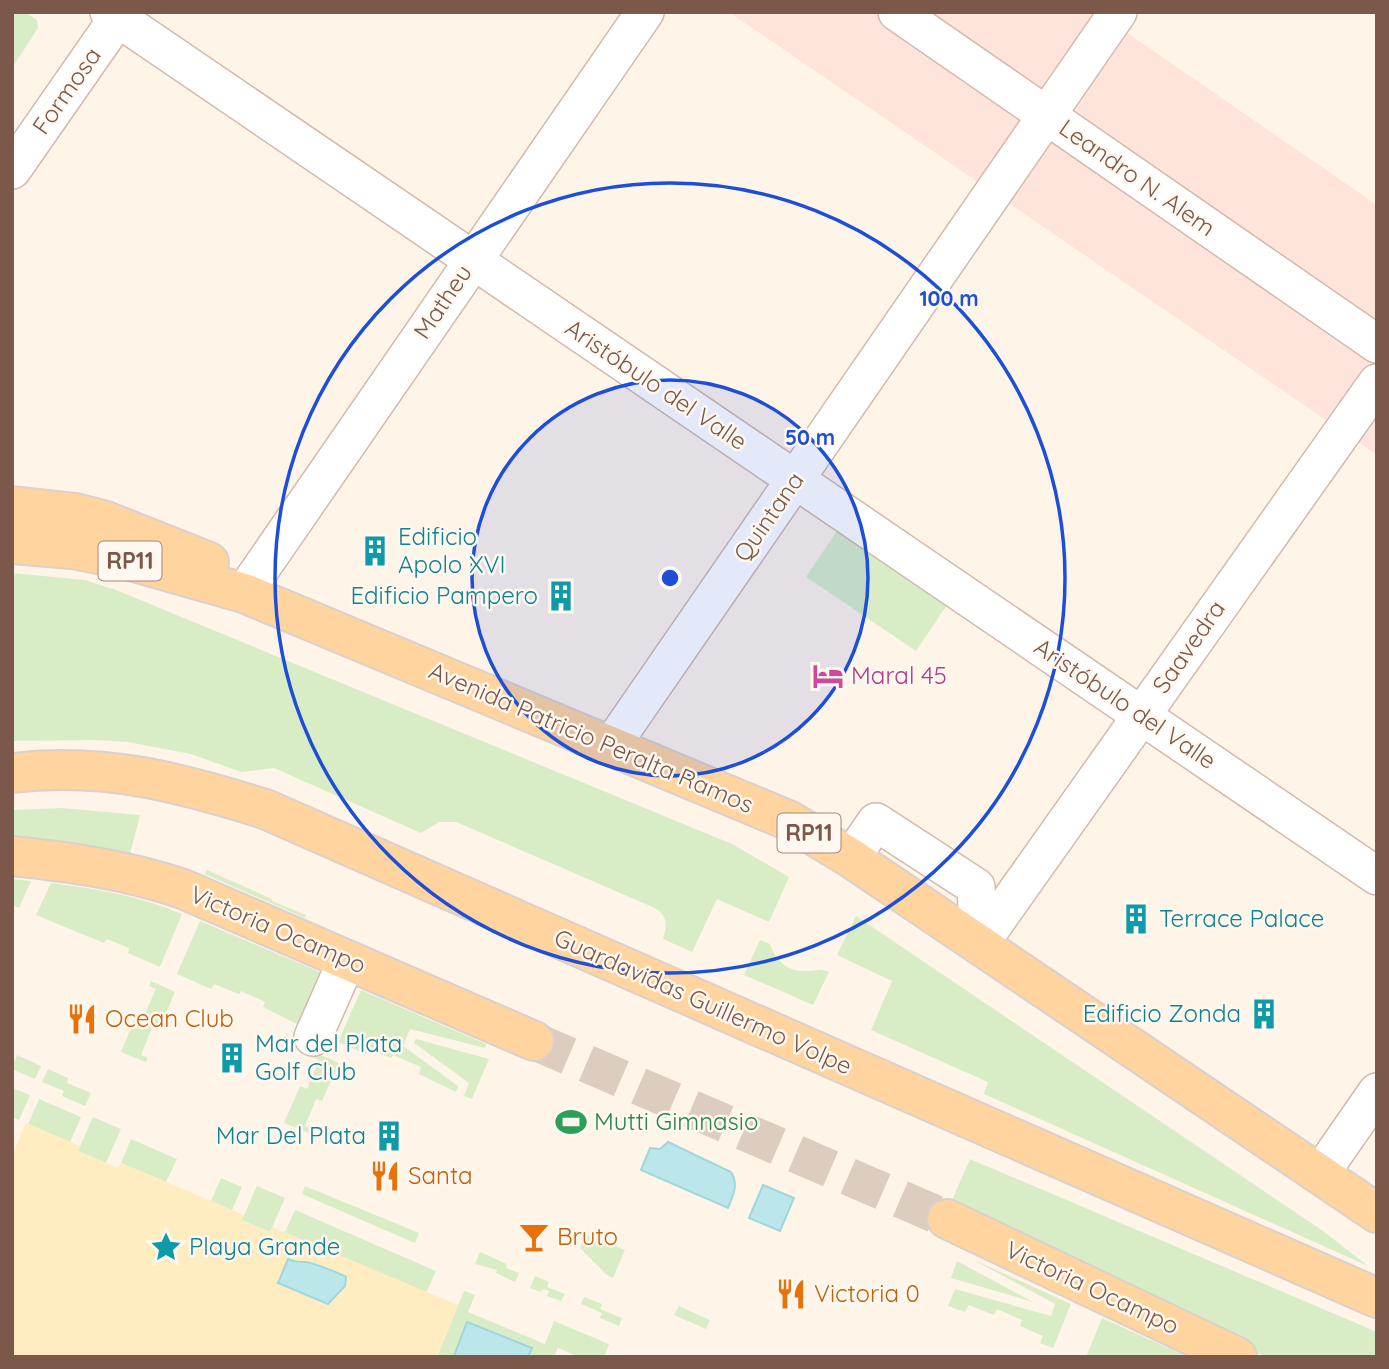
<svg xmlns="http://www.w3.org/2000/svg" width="1389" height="1369" font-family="Quicksand,sans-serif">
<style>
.commercial{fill:#ffe4dc}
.green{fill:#d8edc5}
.sand{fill:#ffedc1}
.water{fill:#bbe6ea;stroke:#a0d7dc;stroke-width:2}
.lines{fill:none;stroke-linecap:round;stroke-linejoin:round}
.major-tunnel{stroke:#ddcdc0;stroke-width:38;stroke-dasharray:38 19;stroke-linecap:butt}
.minor-casing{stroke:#d2baac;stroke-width:40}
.major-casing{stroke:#dad0cc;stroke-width:42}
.minor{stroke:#fff;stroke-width:37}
.major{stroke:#ffd49e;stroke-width:38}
.ring{fill:none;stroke:#1d4ed8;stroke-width:3.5}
.labels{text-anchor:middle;stroke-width:5;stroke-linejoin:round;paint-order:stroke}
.shield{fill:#fff8f0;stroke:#a3887b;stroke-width:2}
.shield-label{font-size:23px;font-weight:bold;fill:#7b5849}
.street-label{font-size:24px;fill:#7b5849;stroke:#fff8f0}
.culture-label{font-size:24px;fill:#0d838f;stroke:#fff8f0;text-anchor:start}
.hotel-label{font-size:24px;fill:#b23c85;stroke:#fff8f0;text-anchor:start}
.food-label{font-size:24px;fill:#c56008;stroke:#fff8f0;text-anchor:start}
.leisure-label{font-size:24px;fill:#27864d;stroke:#fff8f0;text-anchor:start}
.centre{fill:#1d4ed8;stroke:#fff8f0;stroke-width:3.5}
.ring-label{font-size:21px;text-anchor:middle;font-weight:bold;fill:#1d4ed8;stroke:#fff8f0;stroke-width:5;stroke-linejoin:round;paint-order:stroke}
</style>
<rect width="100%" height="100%" fill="#fef4e8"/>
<path class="commercial" d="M729 12H1097L1377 205V455Z"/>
<path class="green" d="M12 12H25L37 20 38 28 12 68Z
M837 531 947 605 916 651 806 577Z
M12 573 85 580 116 590 732 844 789 877 769 922 717 899 692 952 663 939C667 925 668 916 655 908L456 822H439L421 833 274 768 241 772 191 754 128 742 93 740 12 741Z
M62 808 140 815 130 854 12 844V810Z
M207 870 272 899V901L306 915 305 918 205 874Z
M12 879 31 881 19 908 12 905Z
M51 883C97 889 140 896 182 914L160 967 128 953 129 948 107 939 104 943 36 915Z
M856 916 1323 1231 1368 1266 984 1094 988 1082 871 1030 892 981 837 955Z
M200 921 332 977 309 1030 263 1007 265 1002 241 991 239 994 214 984 211 989 177 974Z
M760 940 770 944C776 961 787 972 806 971 816 971 819 968 829 972L813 1005 744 975Z
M151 981 175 992 159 1030 152 1028 141 1055 148 1058 146 1062 121 1052 136 1015 143 1018 156 989 149 986Z
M361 990 486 1044 485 1048 410 1029 403 1046 458 1086 456 1092 419 1074 421 1067 393 1055 391 1058 369 1049 366 1054 338 1042Z
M416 1039 489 1059 472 1099 464 1096 469 1083 414 1043Z
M314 1052 339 1063 322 1101 316 1099 305 1126 311 1129 309 1133 284 1123 300 1086 307 1089 319 1060 312 1057Z
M17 1055 41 1066 35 1079 12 1069V1060L15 1061Z
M48 1069 68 1078 67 1083 91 1093 85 1106 62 1096 64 1091 42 1082Z
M12 1088 30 1095 19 1120 12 1117Z
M39 1099 81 1117 70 1142 28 1124Z
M93 1117 121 1129 106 1163 78 1151Z
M131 1139 177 1159 166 1182 121 1163Z
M970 1159 1377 1332V1357H1265L949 1207Z
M221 1178 242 1187 232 1210 211 1201Z
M257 1186 285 1198 270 1232 242 1220Z
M305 1186 419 1233 415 1243 302 1194Z
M295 1210 436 1271 426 1293 360 1265 364 1274 282 1231 285 1232Z
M586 1234 625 1250 613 1278 607 1275 580 1248Z
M480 1252 507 1264 506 1268 519 1273 515 1282 496 1273 497 1270 475 1264Z
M972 1259 1071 1304 1053 1348 1040 1343 1043 1336 1020 1326 1022 1320 997 1309 994 1315 969 1305 965 1312 948 1306 955 1289 1051 1316 1055 1304Z
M957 1261 1033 1302 951 1278Z
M535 1276 549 1282 547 1287 565 1294 561 1301 547 1296 549 1291 543 1289 541 1292 530 1288Z
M464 1291 475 1295 468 1312 545 1344 554 1321 609 1344 604 1357H579L558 1348 554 1357H437Z
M584 1297 602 1304 600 1309 622 1318 619 1326 600 1318 602 1313 581 1304Z
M679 1306 710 1320 706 1329 674 1315Z
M1102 1318 1188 1357H1086Z"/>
<path class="sand" d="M26 1123 80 1146 78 1151 113 1166 118 1168 121 1163 244 1215 242 1220 270 1232 272 1227 458 1305 437 1357H12V1155Z"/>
<path class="water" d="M668 1142 731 1172C739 1185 733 1195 728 1208L641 1170 650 1148 660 1149Z
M763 1185 794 1198 780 1231 749 1218Z
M288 1259C296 1262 299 1262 306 1262 314 1263 339 1273 346 1277L345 1286 328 1304 278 1283Z
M467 1322 532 1348 528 1357 454 1356Z"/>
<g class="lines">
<path class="major-tunnel" d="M534 1041 947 1219"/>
<g class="minor-casing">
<path id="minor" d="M109 12 1377 876
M897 12 1377 344
M12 170 122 12
M244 593 645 12
M611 746 1118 12
M851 858 876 822 976 887 979 945
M979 945 1377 383
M313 1037 347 960
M1320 1174 1377 1092"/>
</g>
<g class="major-casing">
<path id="major" d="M12 506 75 513 103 520 209 562
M12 544 72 549 124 559 244 593 790 821 851 858 1377 1213
M12 773C103 762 179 782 265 809L1377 1298
M12 856C71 862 127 870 183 889L534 1041
M947 1219 1237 1357"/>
</g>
<use href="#minor" class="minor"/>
<use href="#major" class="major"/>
</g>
<circle cx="670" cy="578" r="198" fill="#1d4ed8" fill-opacity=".12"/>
<g class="ring">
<circle cx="670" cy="578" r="198"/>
<circle cx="670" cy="578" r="395"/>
</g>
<defs>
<g id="building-bare" transform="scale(2.415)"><path d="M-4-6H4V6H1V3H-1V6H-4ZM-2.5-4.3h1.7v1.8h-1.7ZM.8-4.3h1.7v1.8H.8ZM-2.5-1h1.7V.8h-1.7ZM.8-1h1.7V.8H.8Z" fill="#0f9aa8" stroke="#fff8f0" stroke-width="2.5" paint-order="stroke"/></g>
<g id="hotel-bare" transform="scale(2.415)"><path d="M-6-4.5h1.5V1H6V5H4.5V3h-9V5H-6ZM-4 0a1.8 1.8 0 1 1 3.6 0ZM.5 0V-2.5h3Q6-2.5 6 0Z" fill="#d1479c" stroke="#fff8f0" stroke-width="2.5" paint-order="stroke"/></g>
<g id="restaurant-bare" transform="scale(2.415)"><path d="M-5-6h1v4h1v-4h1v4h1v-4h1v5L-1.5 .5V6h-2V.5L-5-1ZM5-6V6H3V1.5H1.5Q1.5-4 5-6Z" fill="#e8710a" stroke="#fff8f0" stroke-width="2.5" paint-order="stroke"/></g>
<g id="stadium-bare" transform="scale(2.415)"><path d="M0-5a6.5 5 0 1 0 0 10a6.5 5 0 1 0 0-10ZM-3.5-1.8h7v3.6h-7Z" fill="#2e9e5b" stroke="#fff8f0" stroke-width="2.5" paint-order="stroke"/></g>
<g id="bar-bare" transform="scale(2.415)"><path d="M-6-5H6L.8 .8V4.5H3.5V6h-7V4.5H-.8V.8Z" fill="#e8710a" stroke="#fff8f0" stroke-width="2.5" paint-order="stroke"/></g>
<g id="sight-bare" transform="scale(2.415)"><path d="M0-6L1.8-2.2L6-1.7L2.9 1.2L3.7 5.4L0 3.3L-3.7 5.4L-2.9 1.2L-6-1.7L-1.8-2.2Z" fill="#0f9aa8" stroke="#fff8f0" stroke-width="2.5" paint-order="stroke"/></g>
</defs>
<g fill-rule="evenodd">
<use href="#building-bare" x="375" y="551"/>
<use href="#building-bare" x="561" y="596"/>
<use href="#hotel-bare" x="828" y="676"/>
<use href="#building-bare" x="1136" y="919"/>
<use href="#building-bare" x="1264" y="1014"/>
<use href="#restaurant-bare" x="82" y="1019"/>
<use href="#building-bare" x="232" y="1058"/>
<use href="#stadium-bare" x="571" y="1122"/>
<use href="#building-bare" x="389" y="1136"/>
<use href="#restaurant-bare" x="385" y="1176"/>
<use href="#bar-bare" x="534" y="1237"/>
<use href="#sight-bare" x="166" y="1247"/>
<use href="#restaurant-bare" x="791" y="1294"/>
</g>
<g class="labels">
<g class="shield">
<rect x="98.5" y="541.5" width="63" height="39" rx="5"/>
<rect x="777.5" y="813.5" width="63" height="39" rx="5"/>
</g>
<g class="shield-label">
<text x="130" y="569">RP11</text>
<text x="809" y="841">RP11</text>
</g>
<g class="street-label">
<text transform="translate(67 91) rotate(-55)" y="8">Formosa</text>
<text transform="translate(1137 178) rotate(35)" y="8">Leandro N. Alem</text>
<text transform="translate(443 302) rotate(-56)" y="8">Matheu</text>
<text transform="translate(656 385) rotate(34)" y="8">Aristóbulo del Valle</text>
<text transform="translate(769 517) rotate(-55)" y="8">Quintana</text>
<text transform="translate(1189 647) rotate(-55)" y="8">Saavedra</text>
<text transform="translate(1125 704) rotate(34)" y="8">Aristóbulo del Valle</text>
<text transform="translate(591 738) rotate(23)" y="8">Avenida Patricio Peralta Ramos</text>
<text transform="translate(278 930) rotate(23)" y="8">Victoria Ocampo</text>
<text transform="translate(703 1002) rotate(24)" y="8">Guardavidas Guillermo Volpe</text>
<text transform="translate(1092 1288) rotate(25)" y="8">Victoria Ocampo</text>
</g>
<g class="culture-label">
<text x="398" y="545">Edificio<tspan x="398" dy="28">Apolo XVI</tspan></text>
<text x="538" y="604" text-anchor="end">Edificio Pampero</text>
<text x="1159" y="927">Terrace Palace</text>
<text x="1241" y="1022" text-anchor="end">Edificio Zonda</text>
<text x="255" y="1052">Mar del Plata<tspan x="255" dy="28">Golf Club</tspan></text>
<text x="366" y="1144" text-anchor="end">Mar Del Plata</text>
<text x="189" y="1255">Playa Grande</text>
</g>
<g class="hotel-label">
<text x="851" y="684">Maral 45</text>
</g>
<g class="food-label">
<text x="105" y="1027">Ocean Club</text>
<text x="408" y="1184">Santa</text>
<text x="557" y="1245">Bruto</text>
<text x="814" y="1302">Victoria 0</text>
</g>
<g class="leisure-label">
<text x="594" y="1130">Mutti Gimnasio</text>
</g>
</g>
<circle cx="670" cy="578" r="10" class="centre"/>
<g class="ring-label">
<text x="949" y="306">100 m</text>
<text x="810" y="445">50 m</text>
</g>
<rect width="1389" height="1369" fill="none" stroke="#7b5849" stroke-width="28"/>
</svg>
